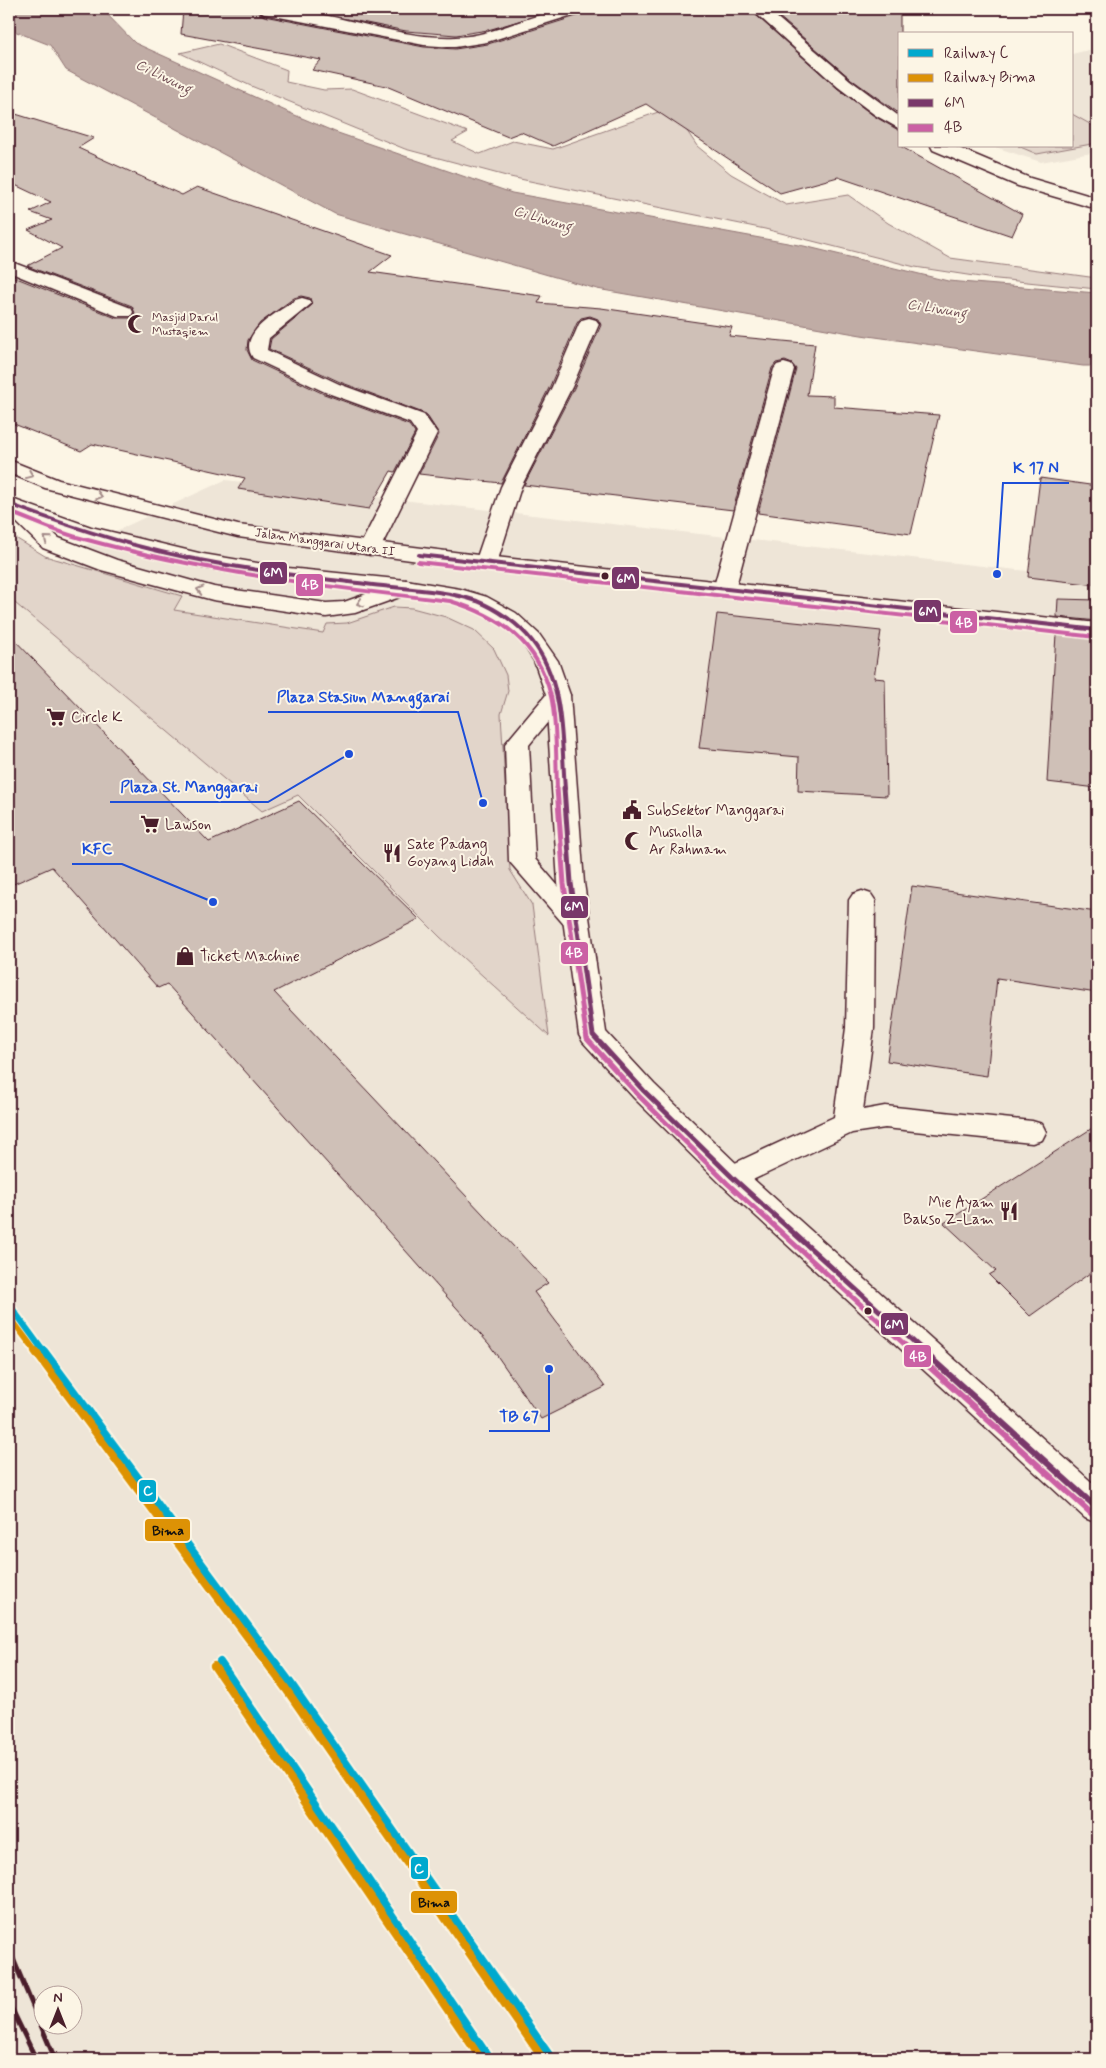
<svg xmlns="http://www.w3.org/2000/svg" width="1106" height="2068" font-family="Mynerve,sans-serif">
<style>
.built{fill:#eee5d7;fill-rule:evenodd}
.green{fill:#e2d5ca;stroke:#967a7a}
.water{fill:#c0aca5;stroke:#917474}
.building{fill:#cfc0b7;stroke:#4a1f2b}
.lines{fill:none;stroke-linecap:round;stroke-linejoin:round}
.lane-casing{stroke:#4a1f2b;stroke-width:3}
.street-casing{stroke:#4a1f2b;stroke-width:3}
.secondary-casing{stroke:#4a1f2b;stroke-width:3}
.lane{fill:#fcf5e5;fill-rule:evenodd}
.street{fill:#fcf5e5;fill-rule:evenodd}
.secondary{fill:#fcf5e5;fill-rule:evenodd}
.rail{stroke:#4a1f2b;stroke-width:5}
.bus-1-far2-casing{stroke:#fcf5e5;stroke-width:7}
.bus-1-far1-casing{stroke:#fcf5e5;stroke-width:9}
.bus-1-casing{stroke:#fcf5e5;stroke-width:10}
.bus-2-far2-casing{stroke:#fcf5e5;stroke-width:7}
.bus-2-far1-casing{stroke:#fcf5e5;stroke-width:9}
.bus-2-casing{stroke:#fcf5e5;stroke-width:10}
.bus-1-far2{stroke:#79376a;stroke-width:4}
.bus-1-far1{stroke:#79376a;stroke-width:5}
.bus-1{stroke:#79376a;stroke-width:6}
.bus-2-far2{stroke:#cb60a4;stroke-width:4}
.bus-2-far1{stroke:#cb60a4;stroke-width:5}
.bus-2{stroke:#cb60a4;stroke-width:6}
.rail-1-far1-casing{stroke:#fcf5e5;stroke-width:10}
.rail-1-casing{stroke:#fcf5e5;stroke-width:12}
.rail-2-far1-casing{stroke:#fcf5e5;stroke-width:10}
.rail-2-casing{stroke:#fcf5e5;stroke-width:12}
.rail-1-far1{stroke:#00a9ce;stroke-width:6}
.rail-1{stroke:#00a9ce;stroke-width:8}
.rail-2-far1{stroke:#dd9206;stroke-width:6}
.rail-2{stroke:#dd9206;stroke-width:8}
.oneway{stroke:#a38a88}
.bus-dot{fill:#4a1f2b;stroke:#fcf5e5;stroke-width:2}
.labels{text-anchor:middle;stroke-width:4;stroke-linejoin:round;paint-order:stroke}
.far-poi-label{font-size:12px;fill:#4a1f2b;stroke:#fcf5e5;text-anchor:start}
.far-street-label{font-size:12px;fill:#4a1f2b;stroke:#fcf5e5}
.far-water-label{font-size:14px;font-style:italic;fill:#6d4950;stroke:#fcf5e5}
.poi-label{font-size:15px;fill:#4a1f2b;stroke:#fcf5e5;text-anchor:start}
.leader{fill:none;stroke:#1d4ed8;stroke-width:2}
.callout-dot{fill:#1d4ed8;stroke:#fcf5e5;stroke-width:2}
.callout-label{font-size:16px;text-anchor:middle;font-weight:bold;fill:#1d4ed8;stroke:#fcf5e5;stroke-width:4;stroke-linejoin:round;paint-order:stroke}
.line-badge{stroke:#fcf5e5;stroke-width:2}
.badge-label{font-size:14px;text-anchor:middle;font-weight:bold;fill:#fff}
.pale-badge-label{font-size:14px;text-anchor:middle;font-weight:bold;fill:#111}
</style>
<rect width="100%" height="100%" fill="#fcf5e5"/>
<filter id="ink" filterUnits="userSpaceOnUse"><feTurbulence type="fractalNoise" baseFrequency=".02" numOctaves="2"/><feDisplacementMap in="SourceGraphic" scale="10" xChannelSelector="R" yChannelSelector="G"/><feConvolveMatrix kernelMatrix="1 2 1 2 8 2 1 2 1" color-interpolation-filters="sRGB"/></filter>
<g filter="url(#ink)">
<path class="built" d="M1097 48V152L1041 162 992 146H1072V54Z
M225 480 1097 579V2059H9V581ZM42 1996H72V2026H42Z"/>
<path class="green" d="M219 44 287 70 286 82 324 90 352 89 468 132 452 141 480 154 513 141 553 149 661 111 683 125 697 146 731 174 786 205 848 195 888 223 950 258 1097 278V289L987 278 915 267 765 229 510 177 405 149 251 86 180 53Z
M1072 114 1097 128V143L1037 154 1018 146H1072Z
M9 534 45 556 182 596 174 610 323 633 327 624 347 623 394 607 412 608 446 617 474 630 494 649 506 675 508 691 501 714 510 870 532 905 549 1036 440 937 298 795 262 811 9 598Z"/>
<path class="water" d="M9 9H102L135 43 290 113 335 132 512 193 804 246 948 281 1097 293V366H1083L861 335 597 289 335 214 66 70 50 45 9 29Z"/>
<path class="building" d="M183 9H254L264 16 424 47 455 49 488 44 583 14 587 9H749L837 88 874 116 900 131V146L1022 214 1012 236 838 177 780 193 646 104 553 146 521 132 508 137 386 86 312 70 321 60 181 34Z
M297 9H560L488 30 456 35 406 31Z
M770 9H900V114L851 79Z
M9 112 94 138 78 148 182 195 197 187 392 255 370 272 542 296 538 303 601 308 732 327 729 336 815 344 807 395 834 396V407L939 415 911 534 758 513 796 369 792 364 785 361 776 363 772 368 733 510 524 485 574 388 601 325 598 319 590 316 581 318 577 323 550 386 501 483 419 474 439 434 426 414 340 382 269 349 271 339 312 305 310 298 301 296 294 298 260 323 248 340 247 350 252 360 324 394 409 425 415 433 395 472 391 471 369 509 238 489 245 478 92 444 81 451 9 422V275L116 318H131L135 313 132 306 27 266 62 248 28 230 52 220 30 212 51 202 15 185 9 189Z
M1040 478 1097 486V585L1028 577Z
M1058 599 1097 600V621L1057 617Z
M717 614 881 631 874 678 885 679 887 796 798 791 799 757 699 748Z
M9 634 209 842 299 801 419 919 274 992 548 1283 534 1292 605 1387 541 1419 489 1344 167 984 158 988 52 867 9 886Z
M1056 634 1097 639V788L1047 782Z
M912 886 1097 912V993L997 978 987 1076 887 1061Z
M1097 1125V1268L1030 1316 989 1275 996 1271 944 1223Z"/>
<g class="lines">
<g class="lane-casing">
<path id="lane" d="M9 499 17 501 59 538 117 560 214 587 326 603 344 602 406 580 414 582 417 587 414 592 355 613 326 617 213 600 101 570 43 548 9 515Z
M558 688 566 690 570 695 529 745 535 859 589 922 585 928 576 931 567 928 509 861 505 744 550 690Z
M862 891 871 894 875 900 874 1028 863 1110 885 1106 1032 1121 1042 1124 1046 1132 1042 1140 1032 1143 885 1128 852 1133 742 1185 732 1188 722 1185 717 1177 722 1169 834 1117 846 1028 849 900 853 894Z"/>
</g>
<g class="street-casing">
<path id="street" d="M256 9C323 4 388 40 456 37 500 36 540 6 585 9L582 12 487 42 455 47 424 45 264 14Z
M751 9H767L850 80 900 117V129L875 115 838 87Z
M931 146H954L1030 178 1097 198V209L1018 186 933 150Z
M9 261 131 308 133 312 131 316H117L9 272Z
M302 298 309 300 311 304 269 338 267 350 339 384 424 415 437 433 378 553 370 555 362 553 359 548 417 433 410 423 325 392 253 358C236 333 278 313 295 300Z
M589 318 596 320 599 324 572 387 521 487 497 563 494 568 486 570 478 568 475 563 501 487 552 387 579 324 582 320Z
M784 363 791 365 794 369 735 590 732 595 724 597 716 595 713 590 774 369 777 365Z"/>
</g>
<g class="secondary-casing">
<path id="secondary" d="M9 460 59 480 238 525 486 556 1097 623V637L486 570 238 537 45 488 9 473Z
M9 498 91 527 203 554 288 568 406 580 460 589 487 597 516 613 539 634 558 661 570 695 584 883 606 1032 654 1084 742 1169 1097 1487V1523L1085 1518 722 1185 634 1098 583 1042 579 1035 558 883 546 695 534 661 523 644 500 623 471 607 449 600 288 582 203 568 76 537 9 511Z"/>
</g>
<use href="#lane" class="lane"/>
<use href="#street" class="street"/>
<use href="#secondary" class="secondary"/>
<path class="rail" d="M9 1949 55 2059
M9 2003 36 2059"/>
<g class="bus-1-far2-casing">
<path id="bus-1-far2" d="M9 504C73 528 137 549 205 561 260 572 317 578 373 585 408 589 444 590 477 601 497 609 519 624 532 641 565 683 561 738 565 789
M419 555 1097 630"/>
</g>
<g class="bus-1-far1-casing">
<path id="bus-1-far1" d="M564 788 571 883 593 1035 644 1091 732 1177 925 1352"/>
</g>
<g class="bus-1-casing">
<path id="bus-1" d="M923 1351 1097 1508"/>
</g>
<g class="bus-2-far2-casing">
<path id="bus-2-far2" d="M9 512C34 521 58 533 84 539 204 572 326 587 450 601 500 616 538 642 551 696 557 721 556 762 557 789
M418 562 1096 637"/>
</g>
<g class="bus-2-far1-casing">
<path id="bus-2-far1" d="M557 788 564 884 587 1039 639 1096 727 1183 913 1352"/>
</g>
<g class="bus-2-casing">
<path id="bus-2" d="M912 1351 1092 1514"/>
</g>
<use href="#bus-1-far2" class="bus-1-far2"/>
<use href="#bus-1-far1" class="bus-1-far1"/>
<use href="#bus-1" class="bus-1"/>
<use href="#bus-2-far2" class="bus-2-far2"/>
<use href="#bus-2-far1" class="bus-2-far1"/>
<use href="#bus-2" class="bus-2"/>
<g class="rail-1-far1-casing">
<path id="rail-1-far1" d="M9 1304 44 1352"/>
</g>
<g class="rail-1-casing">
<path id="rail-1" d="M44 1351 292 1685 552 2059
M220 1662 490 2059"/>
</g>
<g class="rail-2-far1-casing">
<path id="rail-2-far1" d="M9 1316 36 1352"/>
</g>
<g class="rail-2-casing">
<path id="rail-2" d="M35 1351 286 1689 543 2059
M214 1666 481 2059"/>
</g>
<use href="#rail-1-far1" class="rail-1-far1"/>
<use href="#rail-1" class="rail-1"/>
<use href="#rail-2-far1" class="rail-2-far1"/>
<use href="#rail-2" class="rail-2"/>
</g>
<defs><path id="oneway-chevron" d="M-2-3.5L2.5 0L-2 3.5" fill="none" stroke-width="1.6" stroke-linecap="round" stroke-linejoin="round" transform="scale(1.25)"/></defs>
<g class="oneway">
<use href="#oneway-chevron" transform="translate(30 475) rotate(23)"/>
<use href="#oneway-chevron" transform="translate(99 496) rotate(15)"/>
<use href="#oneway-chevron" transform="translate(47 539) rotate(-141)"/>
<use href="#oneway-chevron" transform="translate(200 590) rotate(-165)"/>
<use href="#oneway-chevron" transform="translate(360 603) rotate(162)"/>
</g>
</g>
<defs>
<g id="mosque-bare" transform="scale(1.5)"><path d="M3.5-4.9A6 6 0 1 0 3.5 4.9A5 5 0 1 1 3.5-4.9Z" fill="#4a1f2b" stroke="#fcf5e5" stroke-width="2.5" paint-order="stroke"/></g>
<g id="supermarket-bare" transform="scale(1.5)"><path d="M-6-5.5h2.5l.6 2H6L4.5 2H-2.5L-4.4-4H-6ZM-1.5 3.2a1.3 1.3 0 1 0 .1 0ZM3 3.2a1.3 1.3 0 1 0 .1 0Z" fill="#4a1f2b" stroke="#fcf5e5" stroke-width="2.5" paint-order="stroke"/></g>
<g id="civic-bare" transform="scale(1.5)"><path d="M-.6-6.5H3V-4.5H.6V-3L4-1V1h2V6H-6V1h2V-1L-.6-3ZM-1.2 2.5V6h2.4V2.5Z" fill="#4a1f2b" stroke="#fcf5e5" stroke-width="2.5" paint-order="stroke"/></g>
<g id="restaurant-bare" transform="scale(1.5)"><path d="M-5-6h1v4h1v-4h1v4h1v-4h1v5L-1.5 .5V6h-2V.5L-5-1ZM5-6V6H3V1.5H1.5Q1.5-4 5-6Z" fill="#4a1f2b" stroke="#fcf5e5" stroke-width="2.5" paint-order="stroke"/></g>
<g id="shop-bare" transform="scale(1.5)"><path d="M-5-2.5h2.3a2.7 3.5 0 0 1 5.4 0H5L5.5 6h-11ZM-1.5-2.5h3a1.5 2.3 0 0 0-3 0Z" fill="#4a1f2b" stroke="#fcf5e5" stroke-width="2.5" paint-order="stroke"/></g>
</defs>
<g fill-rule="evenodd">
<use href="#mosque-bare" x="137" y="324"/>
<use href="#supermarket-bare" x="56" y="717"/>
<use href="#civic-bare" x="632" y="810"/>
<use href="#supermarket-bare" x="150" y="824"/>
<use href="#mosque-bare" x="634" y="841"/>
<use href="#restaurant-bare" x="392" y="853"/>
<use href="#shop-bare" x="185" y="956"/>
<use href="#restaurant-bare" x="1009" y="1211"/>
</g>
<g class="bus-dot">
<circle cx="605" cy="576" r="4.5"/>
<circle cx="868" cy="1311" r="4.5"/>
</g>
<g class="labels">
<g class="far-poi-label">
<text x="152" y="321">Masjid Darul<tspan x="152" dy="14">Mustaqiem</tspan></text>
</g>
<g class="far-street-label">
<text transform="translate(325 542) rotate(8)" y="4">Jalan Manggarai Utara II</text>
</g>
<g class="far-water-label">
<text transform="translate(164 76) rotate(26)" y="5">Ci Liwung</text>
<text transform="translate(543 218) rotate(16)" y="5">Ci Liwung</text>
<text transform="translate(937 308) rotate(9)" y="5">Ci Liwung</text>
</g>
<g class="poi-label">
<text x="71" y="722">Circle K</text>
<text x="647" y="815">SubSektor Manggarai</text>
<text x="165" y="829">Lawson</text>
<text x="649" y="837">Musholla<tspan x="649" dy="17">Ar Rahmam</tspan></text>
<text x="407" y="849">Sate Padang<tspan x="407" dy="17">Goyang Lidah</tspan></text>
<text x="200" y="961">Ticket Machine</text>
<text x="994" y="1207" text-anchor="end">Mie Ayam<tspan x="994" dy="17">Bakso Z-Lam</tspan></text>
</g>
</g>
<path class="leader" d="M997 574L1003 483H1069M483 803L458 712H268M349 754L268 802H110M213 902L122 864H72M549 1369L549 1431H489"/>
<g class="callout-dot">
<circle cx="997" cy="574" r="5"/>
<circle cx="483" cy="803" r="5"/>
<circle cx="349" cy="754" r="5"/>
<circle cx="213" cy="902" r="5"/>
<circle cx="549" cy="1369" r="5"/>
</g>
<g class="callout-label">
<text x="1036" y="473">K 17 N</text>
<text x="363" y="702">Plaza Stasiun Manggarai</text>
<text x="189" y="792">Plaza St. Manggarai</text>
<text x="97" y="854">KFC</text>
<text x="519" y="1422">TB 67</text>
</g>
<g class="line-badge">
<rect x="259" y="561" width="29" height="24" rx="5" fill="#79376a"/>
<rect x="611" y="566" width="29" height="24" rx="5" fill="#79376a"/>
<rect x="295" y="573" width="29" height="24" rx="5" fill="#cb60a4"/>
<rect x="913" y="599" width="29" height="24" rx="5" fill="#79376a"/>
<rect x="949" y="610" width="29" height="24" rx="5" fill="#cb60a4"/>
<rect x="560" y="895" width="29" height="24" rx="5" fill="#79376a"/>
<rect x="560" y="941" width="29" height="24" rx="5" fill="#cb60a4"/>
<rect x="880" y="1312" width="29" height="24" rx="5" fill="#79376a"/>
<rect x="903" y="1344" width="29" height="24" rx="5" fill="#cb60a4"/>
<rect x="138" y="1479" width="19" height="24" rx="5" fill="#00a9ce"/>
<rect x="144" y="1518" width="47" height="24" rx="5" fill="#dd9206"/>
<rect x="410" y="1856" width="19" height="24" rx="5" fill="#00a9ce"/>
<rect x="410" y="1890" width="48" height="24" rx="5" fill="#dd9206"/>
</g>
<g class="badge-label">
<text x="273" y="577">6M</text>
<text x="626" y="583">6M</text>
<text x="310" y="589">4B</text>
<text x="928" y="616">6M</text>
<text x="964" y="627">4B</text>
<text x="574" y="911">6M</text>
<text x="574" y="957">4B</text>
<text x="894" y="1329">6M</text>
<text x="918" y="1361">4B</text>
<text x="148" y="1495">C</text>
<text x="419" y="1873">C</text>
</g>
<g class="pale-badge-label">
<text x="168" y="1535">Bima</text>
<text x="434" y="1907">Bima</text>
</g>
<rect width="1106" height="2068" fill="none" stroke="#fcf5e5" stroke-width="30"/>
<rect x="15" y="15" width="1076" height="2038" fill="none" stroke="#4a1f2b" stroke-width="2" filter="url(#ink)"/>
<rect x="898" y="32" width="175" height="115" fill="#fcf5e5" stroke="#b59f9b"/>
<rect x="908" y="49" width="25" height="8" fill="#00a9ce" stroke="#b59f9b"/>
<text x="944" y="58" font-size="15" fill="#4a1f2b">Railway C</text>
<rect x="908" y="74" width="25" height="8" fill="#dd9206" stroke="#b59f9b"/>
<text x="944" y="82" font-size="15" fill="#4a1f2b">Railway Bima</text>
<rect x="908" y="99" width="25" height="8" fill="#79376a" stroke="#b59f9b"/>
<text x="944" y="108" font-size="15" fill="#4a1f2b">6M</text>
<rect x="908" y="124" width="25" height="8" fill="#cb60a4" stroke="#b59f9b"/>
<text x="944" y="132" font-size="15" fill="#4a1f2b">4B</text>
<g transform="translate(58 2010)"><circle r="24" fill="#fcf5e5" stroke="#b59f9b"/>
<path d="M0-4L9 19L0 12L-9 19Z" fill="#4a1f2b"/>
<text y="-8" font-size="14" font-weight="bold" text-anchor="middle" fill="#4a1f2b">N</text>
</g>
</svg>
